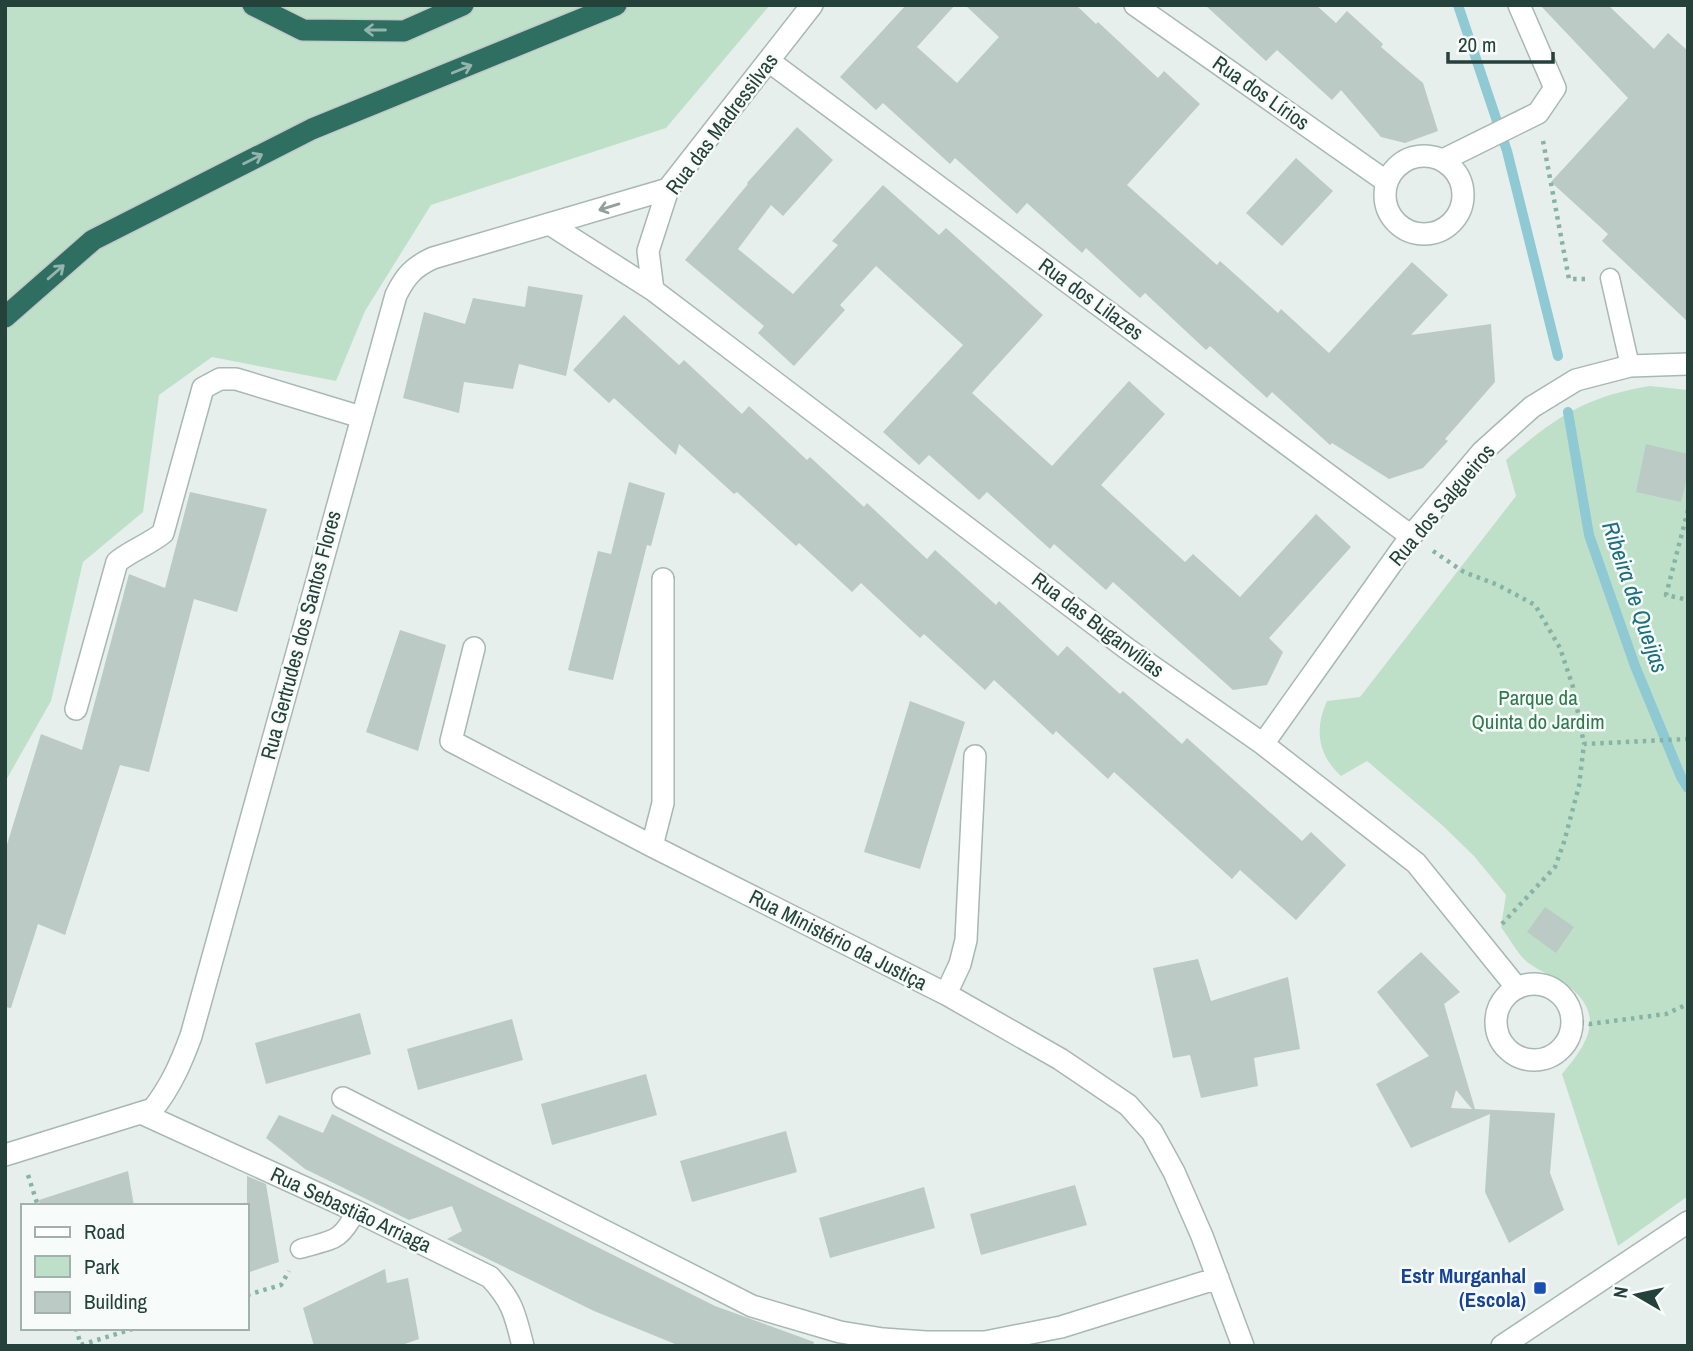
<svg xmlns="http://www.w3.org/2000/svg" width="1693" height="1351" font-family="'Archivo Narrow',sans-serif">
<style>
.green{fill:#bfe0c8}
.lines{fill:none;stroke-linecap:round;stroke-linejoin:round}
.stream{stroke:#8ec9d4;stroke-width:10}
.building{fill:#bbcac4;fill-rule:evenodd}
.service-casing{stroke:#a8b8b2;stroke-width:21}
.pedestrian-casing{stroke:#a8b8b2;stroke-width:24}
.minor-casing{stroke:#a8b8b2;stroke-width:24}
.tertiary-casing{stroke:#a8b8b2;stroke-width:24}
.motorway-casing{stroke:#c2cac8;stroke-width:24}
.path{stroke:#86b3a5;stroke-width:4.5;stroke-dasharray:3.5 5;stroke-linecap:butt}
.service{stroke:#fff;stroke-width:18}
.pedestrian{stroke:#fff;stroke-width:21}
.minor{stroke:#fff;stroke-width:21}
.tertiary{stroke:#fff;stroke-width:21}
.motorway{stroke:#2f6f62;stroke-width:21}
.oneway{stroke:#93b5ae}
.oneway2{stroke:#92a09c}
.transit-dot{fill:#1a4fb4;stroke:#f7fbf9;stroke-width:2.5}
.labels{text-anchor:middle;stroke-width:5;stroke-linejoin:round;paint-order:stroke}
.street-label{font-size:21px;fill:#24423a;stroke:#f7fbf9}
.park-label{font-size:21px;fill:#2d7a4b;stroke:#f7fbf9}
.transit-label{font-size:21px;font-weight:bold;fill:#164399;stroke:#f7fbf9;text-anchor:end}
.water-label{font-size:23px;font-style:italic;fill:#1c6f80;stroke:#f7fbf9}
</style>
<rect width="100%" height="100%" fill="#e6efeb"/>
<path class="green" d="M5 5H770L666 128 431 205 365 311 336 381 212 357 159 395 143 512 83 562 51 701 5 782Z
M1650 386 1688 390V1196L1618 1246 1562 1074C1584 1048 1606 1019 1573 990 1560 978 1541 973 1527 962 1517 953 1509 938 1501 927L1506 895 1474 856 1442 825 1367 761 1341 776C1318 755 1314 729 1327 701L1360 697 1516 496 1506 460C1554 418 1586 396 1650 386Z"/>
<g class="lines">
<path class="stream" d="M1458 5 1507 151 1558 356
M1568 412 1589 535 1635 666 1681 777 1688 788"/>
</g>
<path class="building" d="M906 5H955L917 47 957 83 999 37 965 5H1076L1096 24 1098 22 1158 78 1164 71 1200 104 1127 185 1217 265 1220 261 1278 313 1281 309 1329 353 1412 262 1448 295 1411 335 1491 324 1495 382 1445 439 1448 441 1423 468 1389 479 1332 443 1330 445 1272 392 1267 398 1210 346 1206 350 1145 293 1140 298 1086 248 1082 253 1027 203 1017 214 955 158 950 164 883 103 876 110 840 77Z
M1205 5H1316L1336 23 1347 11 1383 44 1381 47 1423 83 1438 131 1405 143 1381 137 1341 90 1332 100 1277 50 1266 61Z
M1540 5H1608L1654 49 1668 33 1688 51V322L1602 241 1608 234 1551 182 1628 98Z
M797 127 833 160 783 216 771 205 738 249 793 294 838 245 832 241 883 185 939 235 946 228 1043 315 972 393 1052 466 1129 381 1165 414 1101 485 1185 562 1193 554 1240 597 1316 514 1351 547 1269 638 1283 652 1267 685 1233 690 1113 582 1106 590 1054 544 1050 549 987 492 979 500 929 455 919 465 883 432 963 345 876 266 840 305 845 310 794 366 758 333 764 326 685 260 748 184 747 183Z
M1296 158 1333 191 1282 246 1246 213Z
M528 286 583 295 566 376 519 364 513 389 464 382 459 413 403 398 424 312 465 324 473 298 525 307Z
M624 315 679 365 684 360 742 414 749 406 807 460 810 457 864 507 867 503 927 559 935 550 996 605 999 601 1058 656 1067 646 1120 694 1123 691 1182 744 1187 738 1302 841 1311 832 1346 865 1296 920 1240 870 1232 879 1114 772 1108 779 1056 731 1053 735 994 680 985 690 924 634 920 638 861 583 852 592 799 543 796 546 737 492 734 494 679 444 676 455 614 398 609 403 573 370Z
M1646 444 1688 454V474L1681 502 1636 492Z
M629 482 665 493 651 546 647 545 613 680 568 670 598 551 611 554Z
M190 492 267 509 237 612 194 599 149 772 120 765 65 935 38 924 11 1008 5 1007V851L41 734 82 750 129 574 165 588Z
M400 630 446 645 418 751 366 732Z
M910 701 965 722 920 869 864 852Z
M1545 907 1574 927 1556 953 1527 932Z
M1421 952 1460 992 1444 1004 1475 1109 1555 1113 1550 1173 1564 1210 1509 1243 1485 1192 1490 1114 1411 1148 1376 1084 1429 1056 1377 992ZM1456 1090 1472 1109 1451 1108Z
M1198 959 1211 1001 1288 977 1300 1049 1254 1058 1258 1086 1201 1098 1190 1055 1173 1058 1153 968Z
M360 1013 371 1054 266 1084 255 1043Z
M512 1019 523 1060 418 1090 407 1049Z
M646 1074 657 1115 552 1145 541 1104Z
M332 1114 715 1306 814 1342 813 1346H680L594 1311 447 1239 462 1231 452 1206 409 1220 305 1169 266 1138 279 1115 323 1133Z
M786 1131 797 1172 692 1202 680 1161Z
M128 1171 134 1206H40L39 1200Z
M247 1176 266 1184 279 1262 247 1273Z
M1075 1185 1087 1225 981 1255 970 1214Z
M924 1187 935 1228 830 1258 819 1218Z
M385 1269 387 1283 408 1278 419 1339 399 1346H314L303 1308Z"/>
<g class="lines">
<g class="service-casing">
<path id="service" d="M1610 278 1630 366
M300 1249C333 1239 340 1243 356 1211"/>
</g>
<g class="pedestrian-casing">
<path id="pedestrian" d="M1443 160 1538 113 1555 88 1519 5"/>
</g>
<g class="minor-casing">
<path id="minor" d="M812 5 668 189 648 251 653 290 1126 648 1263 744 1416 863 1517 988
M1135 5 1387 182
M770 62 1411 536
M1385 195a39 39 0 1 1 78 0a39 39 0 1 1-78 0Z
M551 225 653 290
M474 648 451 741 652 846 946 994 1060 1059 1128 1105 1152 1132 1174 1172 1202 1236 1243 1346
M76 709 117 562C132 550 148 545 163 533L203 388 220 379H236L361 417
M1263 744 1411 536 1482 452 1532 407 1576 380 1630 366 1688 364
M652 846 663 803V579
M1496 1022a38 38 0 1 1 76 0a38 38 0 1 1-76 0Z
M946 994 960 964 966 940 975 756
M343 1098 752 1306 840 1332 883 1339 926 1342H985L1061 1327 1218 1278
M141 1113 356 1211 490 1277C513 1302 515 1314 523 1346
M5 1155 153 1109C171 1086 181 1063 191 1036L396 295C405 277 413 267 433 258L668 189"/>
</g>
<g class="tertiary-casing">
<path id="tertiary" d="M1502 1346 1688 1222"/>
</g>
<g class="motorway-casing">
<path id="motorway" d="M253 5 303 30 404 31 463 5
M5 317 93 240 312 129 616 5"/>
</g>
<path class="path" d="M1543 141 1569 279H1585
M1688 510 1666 595 1688 600
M1433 551 1464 572 1498 585 1535 605 1560 648 1573 687 1584 744
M1502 924 1555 867 1564 842 1579 786 1584 744 1688 739
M1572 1021 1590 1024 1666 1014 1688 1004
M28 1175 38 1206
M247 1295 281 1285 289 1271
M76 1328 81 1346
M81 1345 136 1328"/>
<use href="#service" class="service"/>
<use href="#pedestrian" class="pedestrian"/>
<use href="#minor" class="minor"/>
<use href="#tertiary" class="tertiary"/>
<use href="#motorway" class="motorway"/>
</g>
<defs><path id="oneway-shaft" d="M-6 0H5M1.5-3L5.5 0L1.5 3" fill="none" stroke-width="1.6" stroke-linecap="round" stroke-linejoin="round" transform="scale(1.75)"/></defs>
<g class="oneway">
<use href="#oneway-shaft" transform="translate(375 30) rotate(-180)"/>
<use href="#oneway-shaft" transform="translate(462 69) rotate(-22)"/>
<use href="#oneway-shaft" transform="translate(253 159) rotate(-27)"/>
<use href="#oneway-shaft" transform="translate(56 272) rotate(-41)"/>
</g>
<use class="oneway2" href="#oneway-shaft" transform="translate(609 207) rotate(163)"/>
<rect class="transit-dot" x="1533" y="1281" width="14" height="14" rx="3.5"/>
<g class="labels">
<g class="street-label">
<text transform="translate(1261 93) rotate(35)" y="7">Rua dos Lírios</text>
<text transform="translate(722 124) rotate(-53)" y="7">Rua das Madressilvas</text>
<text transform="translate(1091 299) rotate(36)" y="7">Rua dos Lilazes</text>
<text transform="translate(1442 505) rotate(-50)" y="7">Rua dos Salgueiros</text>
<text transform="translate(1098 625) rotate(37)" y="7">Rua das Buganvílias</text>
<text transform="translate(301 635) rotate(-75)" y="7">Rua Gertrudes dos Santos Flores</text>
<text transform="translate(838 940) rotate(27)" y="7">Rua Ministério da Justiça</text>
<text transform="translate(351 1210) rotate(25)" y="7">Rua Sebastião Arriaga</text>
</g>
<g class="park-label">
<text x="1538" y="705">Parque da<tspan x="1538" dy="24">Quinta do Jardim</tspan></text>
</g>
<g class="transit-label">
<text x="1526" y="1283">Estr Murganhal<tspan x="1526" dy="24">(Escola)</tspan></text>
</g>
<g class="water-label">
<text transform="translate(1635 597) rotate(71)" y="8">Ribeira de Queijas</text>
</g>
</g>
<rect width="1693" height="1351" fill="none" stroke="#24423a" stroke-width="14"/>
<rect x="21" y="1204" width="228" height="126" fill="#f7fbf9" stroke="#a3b1ad" stroke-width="2"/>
<rect x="35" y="1227" width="35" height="10" fill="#ffffff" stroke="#a3b1ad" stroke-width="2"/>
<text x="84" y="1239" font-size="21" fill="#24423a">Road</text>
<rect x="35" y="1256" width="35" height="21" fill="#bfe0c8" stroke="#a3b1ad" stroke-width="2"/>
<text x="84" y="1274" font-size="21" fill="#24423a">Park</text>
<rect x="35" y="1292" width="35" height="21" fill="#bbcac4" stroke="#a3b1ad" stroke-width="2"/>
<text x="84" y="1309" font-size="21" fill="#24423a">Building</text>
<g transform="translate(1637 1295) rotate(279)" stroke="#f7fbf9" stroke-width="5" paint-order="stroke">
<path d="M0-5L12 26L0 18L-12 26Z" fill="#24423a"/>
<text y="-10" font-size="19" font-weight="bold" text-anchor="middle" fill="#24423a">N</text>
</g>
<path d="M1448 52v10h105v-10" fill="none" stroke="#24423a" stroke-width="3.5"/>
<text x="1458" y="52" font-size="21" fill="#24423a" stroke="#f7fbf9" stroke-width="5" paint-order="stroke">20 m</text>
</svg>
